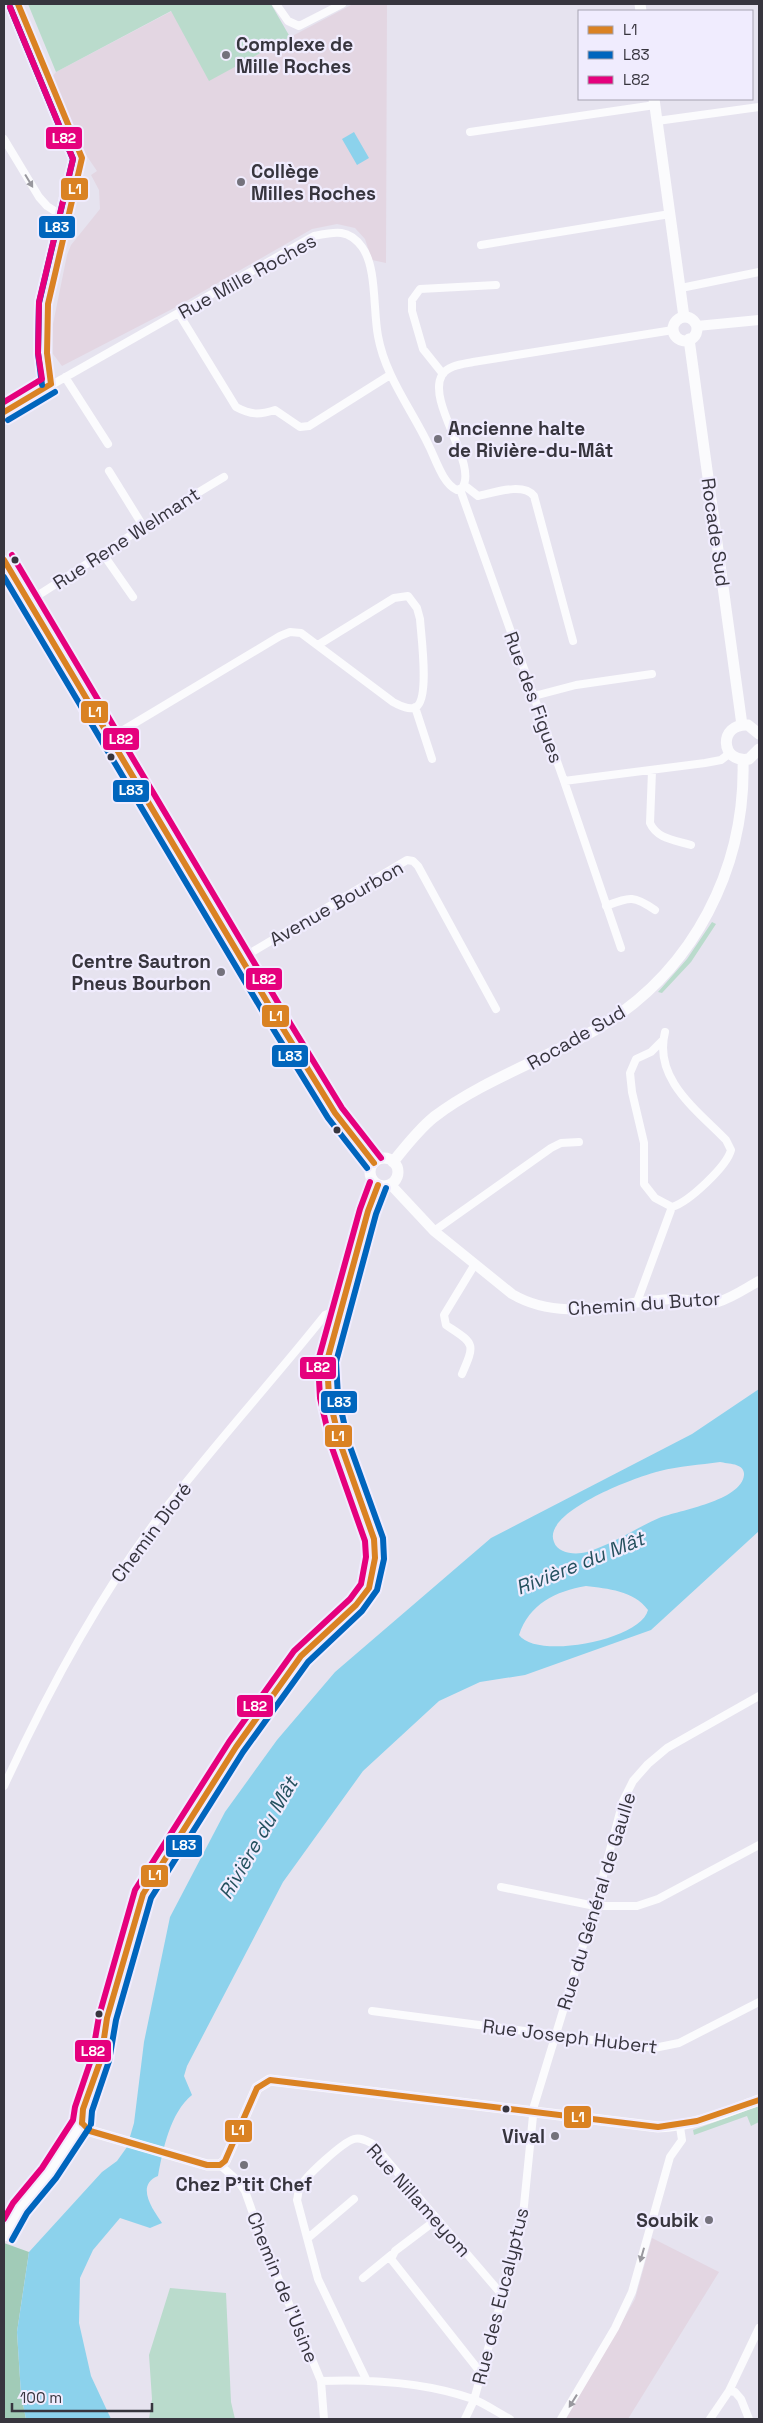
<svg xmlns="http://www.w3.org/2000/svg" width="763" height="2423" font-family="'Space Grotesk',sans-serif">
<style>
.education{fill:#e3d6e2}
.green{fill:#badbcc}
.forest{fill:#a1cbb7}
.water{fill:#8cd2ec;fill-rule:evenodd}
.lines{fill:none;stroke-linecap:round;stroke-linejoin:round}
.minor{stroke:#fbfbfd;stroke-width:8}
.tertiary{stroke:#fbfbfd;stroke-width:10}
.secondary{stroke:#fbfbfd;stroke-width:11}
.bus-1-casing{stroke:#f0ecfe;stroke-width:10}
.bus-2-casing{stroke:#f0ecfe;stroke-width:10}
.bus-3-casing{stroke:#f0ecfe;stroke-width:10}
.bus-1{stroke:#da8223;stroke-width:6}
.bus-2{stroke:#0065bd;stroke-width:6}
.bus-3{stroke:#e5007d;stroke-width:6}
.oneway{fill:#99989e}
.poi-dot{fill:#74727c;stroke:#f0ecfe;stroke-width:2}
.bus-dot{fill:#37353e;stroke:#f0ecfe;stroke-width:2}
.labels{text-anchor:middle;stroke-width:4.5;stroke-linejoin:round;paint-order:stroke}
.poi-label{font-size:19px;font-weight:bold;fill:#37353e;stroke:#f0ecfe;text-anchor:start}
.street-label{font-size:19px;fill:#37353e;stroke:#f0ecfe}
.water-label{font-size:20px;font-style:italic;fill:#25515f;stroke:#f0ecfe}
.line-badge{stroke:#f0ecfe;stroke-width:2}
.badge-label{font-size:14px;text-anchor:middle;font-weight:bold;fill:#fff}
</style>
<rect width="100%" height="100%" fill="#e6e3ef"/>
<path class="education" d="M353 4H387L386 263 372 260 365 239 355 228 337 224 312 229 176 307 62 366 53 354V324L67 255 71 245 100 209 99 190 91 175 97 171 82 149 52 77 56 72 172 11 209 80Z
M652 2238 719 2272 628 2419H566L635 2299Z"/>
<path class="green" d="M28 4H271L290 37 209 81 171 11 56 72Z
M712 922 716 924 691 962 662 993 658 992 687 959Z
M759 2106V2122L751 2126 747 2116 694 2135 693 2130Z
M170 2288 226 2293 231 2402 235 2419H149L152 2399 149 2355Z"/>
<path class="forest" d="M4 2243 29 2252 17 2332 21 2394 26 2419H4Z"/>
<path class="water" d="M354 132 369 158 357 165 342 139Z
M759 1389V1531L651 1630 525 1675 480 1682 439 1701 363 1771 283 1882 187 2066 184 2076 192 2095C170 2113 163 2149 158 2176 135 2185 153 2210 162 2223L150 2228 120 2218 93 2250 80 2278 79 2323 91 2376 111 2419H26L21 2394 17 2332 29 2252 102 2172 117 2161 127 2147 134 2123 144 2042 170 1917 225 1812 277 1740 335 1672 491 1538 692 1434ZM720 1462C728 1464 745 1463 744 1475 741 1501 680 1510 659 1518 636 1528 611 1545 587 1552 576 1555 558 1554 554 1542 541 1512 638 1476 660 1471 679 1466 700 1465 720 1462ZM586 1586C608 1589 633 1590 648 1610 641 1640 537 1660 519 1635 529 1604 556 1591 586 1586Z"/>
<g class="lines">
<path class="minor" d="M18 4 82 158 52 282 48 304 47 353 51 384
M276 4 288 21 299 26 342 4
M657 121 759 107
M470 132 655 105
M4 139 39 197 47 206 67 219
M481 245 670 214
M681 288 759 272
M179 314 236 407C251 415 259 415 275 410L300 427 309 426 390 375
M443 374 423 349 412 311V300L420 289 496 285
M65 377 108 444
M4 412 314 236C334 232 348 228 362 247 377 267 373 311 378 336 385 376 412 410 429 446 436 460 443 484 457 490L462 488C479 465 426 402 442 375 448 365 464 364 473 362L673 330
M109 471 143 526
M464 485 478 496C493 493 523 482 534 496L573 641
M460 489 564 781 621 948
M103 554 133 597
M29 601C94 560 158 516 224 477
M534 696 576 685 652 674
M415 707 432 759
M110 738 280 636 290 632 301 633 393 702C399 705 409 711 416 707 430 699 421 635 420 619L417 608 408 596 394 598 318 645
M652 771 650 823C657 839 675 840 691 845
M564 781 705 763 721 760 730 753
M606 906C630 897 633 895 655 910
M242 958 407 860 413 861 418 866 496 1009
M663 1040 651 1052 636 1059 630 1073 632 1092 644 1143V1184L655 1198 672 1207C689 1202 727 1166 731 1150L726 1140C697 1110 653 1079 665 1032
M434 1231 551 1148 561 1143 579 1142
M637 1302 672 1207
M462 1374C476 1342 474 1344 446 1325L444 1315 475 1264
M4 1786C47 1693 97 1599 159 1517 211 1448 271 1383 325 1315L340 1309
M501 1887 595 1906H637L658 1899 759 1845
M372 2011 654 2048 679 2043 759 2002
M220 2165 237 2180 245 2191 262 2239 321 2381 324 2419
M436 2220 395 2251 391 2259 481 2373
M308 2238 354 2199
M363 2278 391 2255
M366 2379 318 2279 297 2200C298 2197 298 2192 299 2189 303 2178 343 2142 354 2139 361 2137 367 2141 373 2144L503 2296
M321 2381C372 2379 424 2382 473 2399 486 2404 498 2413 510 2419
M729 2391 735 2392 741 2399 749 2419
M465 2419 474 2400 522 2225 534 2106 595 1906 623 1801 633 1781 648 1764 667 1748 759 1696
M561 2419 615 2328 632 2292 670 2157 682 2140 680 2127
M710 2419 729 2391 759 2328"/>
<path class="tertiary" d="M697 326 759 320
M4 560 204 893 282 1027 335 1113 374 1163
M391 1185 434 1231 512 1294C563 1324 618 1301 673 1299 687 1298 704 1305 718 1302 732 1298 746 1288 759 1281"/>
<path class="secondary" d="M640 4 641 11
M654 99 684 317
M673 329a12 12 0 1 1 24 0a12 12 0 1 1-24 0Z
M689 339 742 725
M759 734 748 725C718 723 720 764 749 759L759 749
M370 1172a14 14 0 1 1 28 0a14 14 0 1 1-28 0Z
M393 1162C406 1146 418 1130 434 1117 484 1079 547 1059 600 1027 694 970 746 868 743 760
M82 2123 83 2109 101 2059 107 2018 143 1894 236 1747 301 1656 356 1605 369 1588 375 1558 374 1539 340 1443 329 1397 327 1361 368 1211 378 1185
M82 2123 90 2131 207 2165H220L225 2161 257 2088 270 2080 658 2127C694 2126 726 2112 759 2100
M4 2236 20 2208 49 2173 82 2123"/>
<g class="bus-1-casing">
<path id="bus-1" d="M18 4 82 158 48 304 47 353 51 384
M4 412 51 384
M4 560 282 1027 335 1113 374 1163
M82 2123 83 2109 101 2059 107 2018 143 1894 236 1747 301 1656 356 1605 369 1588 375 1558 374 1539 340 1443 329 1397 327 1361 368 1211 378 1185
M82 2123 90 2131 207 2165H220L225 2161 257 2088 270 2080 658 2127 697 2121 759 2100"/>
</g>
<g class="bus-2-casing">
<path id="bus-2" d="M10 7 73 159 39 303 38 353 42 385
M8 420 55 392
M4 577 275 1032 328 1118 367 1168
M91 2124 92 2111 109 2061 116 2020 151 1898 243 1752 308 1662 362 1611 377 1590 384 1559 383 1538 348 1441 338 1396 336 1362 376 1214 386 1188
M12 2240 27 2213 56 2178 89 2128"/>
</g>
<g class="bus-3-casing">
<path id="bus-3" d="M4 402 42 379 38 353 39 302 73 159 10 7
M12 555 290 1023 342 1108 381 1158
M4 2219 13 2203 42 2168 73 2120 75 2107 92 2057 99 2016 135 1890 229 1742 294 1651 350 1599 361 1584 366 1557 365 1541 331 1445 320 1398 318 1361 360 1209 370 1182"/>
</g>
<use href="#bus-1" class="bus-1"/>
<use href="#bus-2" class="bus-2"/>
<use href="#bus-3" class="bus-3"/>
</g>
<defs><path id="oneway-solid" d="M-6-.8H1V-3.2L6.5 0L1 3.2V.8H-6Z" transform="scale(1.25)"/></defs>
<g class="oneway">
<use href="#oneway-solid" transform="translate(29 181) rotate(59)"/>
<use href="#oneway-solid" transform="translate(642 2255) rotate(106)"/>
<use href="#oneway-solid" transform="translate(573 2401) rotate(122)"/>
</g>
<g class="poi-dot">
<circle cx="226" cy="55" r="5"/>
<circle cx="241" cy="182" r="5"/>
<circle cx="438" cy="439" r="5"/>
<circle cx="221" cy="972" r="5"/>
<circle cx="555" cy="2136" r="5"/>
<circle cx="244" cy="2165" r="5"/>
<circle cx="709" cy="2220" r="5"/>
</g>
<g class="bus-dot">
<circle cx="15" cy="560" r="4.5"/>
<circle cx="111" cy="757" r="4.5"/>
<circle cx="337" cy="1130" r="4.5"/>
<circle cx="99" cy="2014" r="4.5"/>
<circle cx="506" cy="2109" r="4.5"/>
</g>
<g class="labels">
<g class="poi-label">
<text x="236" y="51">Complexe de<tspan x="236" dy="22">Mille Roches</tspan></text>
<text x="251" y="178">Collège<tspan x="251" dy="22">Milles Roches</tspan></text>
<text x="448" y="435">Ancienne halte<tspan x="448" dy="22">de Rivière-du-Mât</tspan></text>
<text x="211" y="968" text-anchor="end">Centre Sautron<tspan x="211" dy="22">Pneus Bourbon</tspan></text>
<text x="545" y="2143" text-anchor="end">Vival</text>
<text x="244" y="2191" text-anchor="middle">Chez P'tit Chef</text>
<text x="699" y="2227" text-anchor="end">Soubik</text>
</g>
<g class="street-label">
<text transform="translate(247 276) rotate(-29)" y="7">Rue Mille Roches</text>
<text transform="translate(716 532) rotate(82)" y="7">Rocade Sud</text>
<text transform="translate(126 538) rotate(-33)" y="7">Rue Rene Welmant</text>
<text transform="translate(534 697) rotate(70)" y="7">Rue des Figues</text>
<text transform="translate(336 903) rotate(-30)" y="7">Avenue Bourbon</text>
<text transform="translate(576 1037) rotate(-30)" y="7">Rocade Sud</text>
<text transform="translate(644 1303) rotate(-4)" y="7">Chemin du Butor</text>
<text transform="translate(151 1532) rotate(-53)" y="7">Chemin Dioré</text>
<text transform="translate(596 1901) rotate(-73)" y="7">Rue du Général de Gaulle</text>
<text transform="translate(570 2036) rotate(7)" y="7">Rue Joseph Hubert</text>
<text transform="translate(419 2200) rotate(48)" y="7">Rue Nillameyom</text>
<text transform="translate(283 2287) rotate(68)" y="7">Chemin de l'Usine</text>
<text transform="translate(500 2296) rotate(-76)" y="7">Rue des Eucalyptus</text>
</g>
<g class="water-label">
<text transform="translate(580 1563) rotate(-22)" y="7">Rivière du Mât</text>
<text transform="translate(258 1838) rotate(-60)" y="7">Rivière du Mât</text>
</g>
</g>
<g class="line-badge">
<rect x="45" y="126" width="38" height="24" rx="5" fill="#e5007d"/>
<rect x="60" y="177" width="29" height="24" rx="5" fill="#da8223"/>
<rect x="38" y="215" width="38" height="24" rx="5" fill="#0065bd"/>
<rect x="80" y="700" width="29" height="24" rx="5" fill="#da8223"/>
<rect x="102" y="727" width="38" height="24" rx="5" fill="#e5007d"/>
<rect x="112" y="779" width="38" height="24" rx="5" fill="#0065bd"/>
<rect x="245" y="967" width="38" height="24" rx="5" fill="#e5007d"/>
<rect x="261" y="1004" width="29" height="24" rx="5" fill="#da8223"/>
<rect x="271" y="1044" width="38" height="24" rx="5" fill="#0065bd"/>
<rect x="299" y="1356" width="38" height="24" rx="5" fill="#e5007d"/>
<rect x="320" y="1390" width="38" height="24" rx="5" fill="#0065bd"/>
<rect x="324" y="1424" width="29" height="24" rx="5" fill="#da8223"/>
<rect x="236" y="1694" width="38" height="24" rx="5" fill="#e5007d"/>
<rect x="165" y="1834" width="38" height="24" rx="5" fill="#0065bd"/>
<rect x="140" y="1864" width="29" height="24" rx="5" fill="#da8223"/>
<rect x="74" y="2039" width="38" height="24" rx="5" fill="#e5007d"/>
<rect x="563" y="2105" width="29" height="24" rx="5" fill="#da8223"/>
<rect x="224" y="2119" width="29" height="24" rx="5" fill="#da8223"/>
</g>
<g class="badge-label">
<text x="64" y="143">L82</text>
<text x="75" y="194">L1</text>
<text x="57" y="232">L83</text>
<text x="95" y="717">L1</text>
<text x="121" y="744">L82</text>
<text x="131" y="795">L83</text>
<text x="264" y="984">L82</text>
<text x="276" y="1021">L1</text>
<text x="290" y="1061">L83</text>
<text x="318" y="1372">L82</text>
<text x="339" y="1407">L83</text>
<text x="338" y="1441">L1</text>
<text x="255" y="1711">L82</text>
<text x="184" y="1850">L83</text>
<text x="155" y="1880">L1</text>
<text x="93" y="2056">L82</text>
<text x="578" y="2122">L1</text>
<text x="238" y="2135">L1</text>
</g>
<rect width="763" height="2423" fill="none" stroke="#37353e" stroke-width="10"/>
<rect x="578" y="10" width="175" height="90" fill="#f0ecfe" stroke="#a6a3b1"/>
<rect x="588" y="26" width="25" height="8" fill="#da8223" stroke="#a6a3b1"/>
<text x="623" y="35" font-size="15" fill="#37353e">L1</text>
<rect x="588" y="51" width="25" height="8" fill="#0065bd" stroke="#a6a3b1"/>
<text x="623" y="60" font-size="15" fill="#37353e">L83</text>
<rect x="588" y="76" width="25" height="8" fill="#e5007d" stroke="#a6a3b1"/>
<text x="623" y="85" font-size="15" fill="#37353e">L82</text>
<path d="M12 2403v8h140v-8" fill="none" stroke="#37353e" stroke-width="2.5"/>
<text x="20" y="2403" font-size="15" fill="#37353e" stroke="#f0ecfe" stroke-width="4" paint-order="stroke">100 m</text>
</svg>
